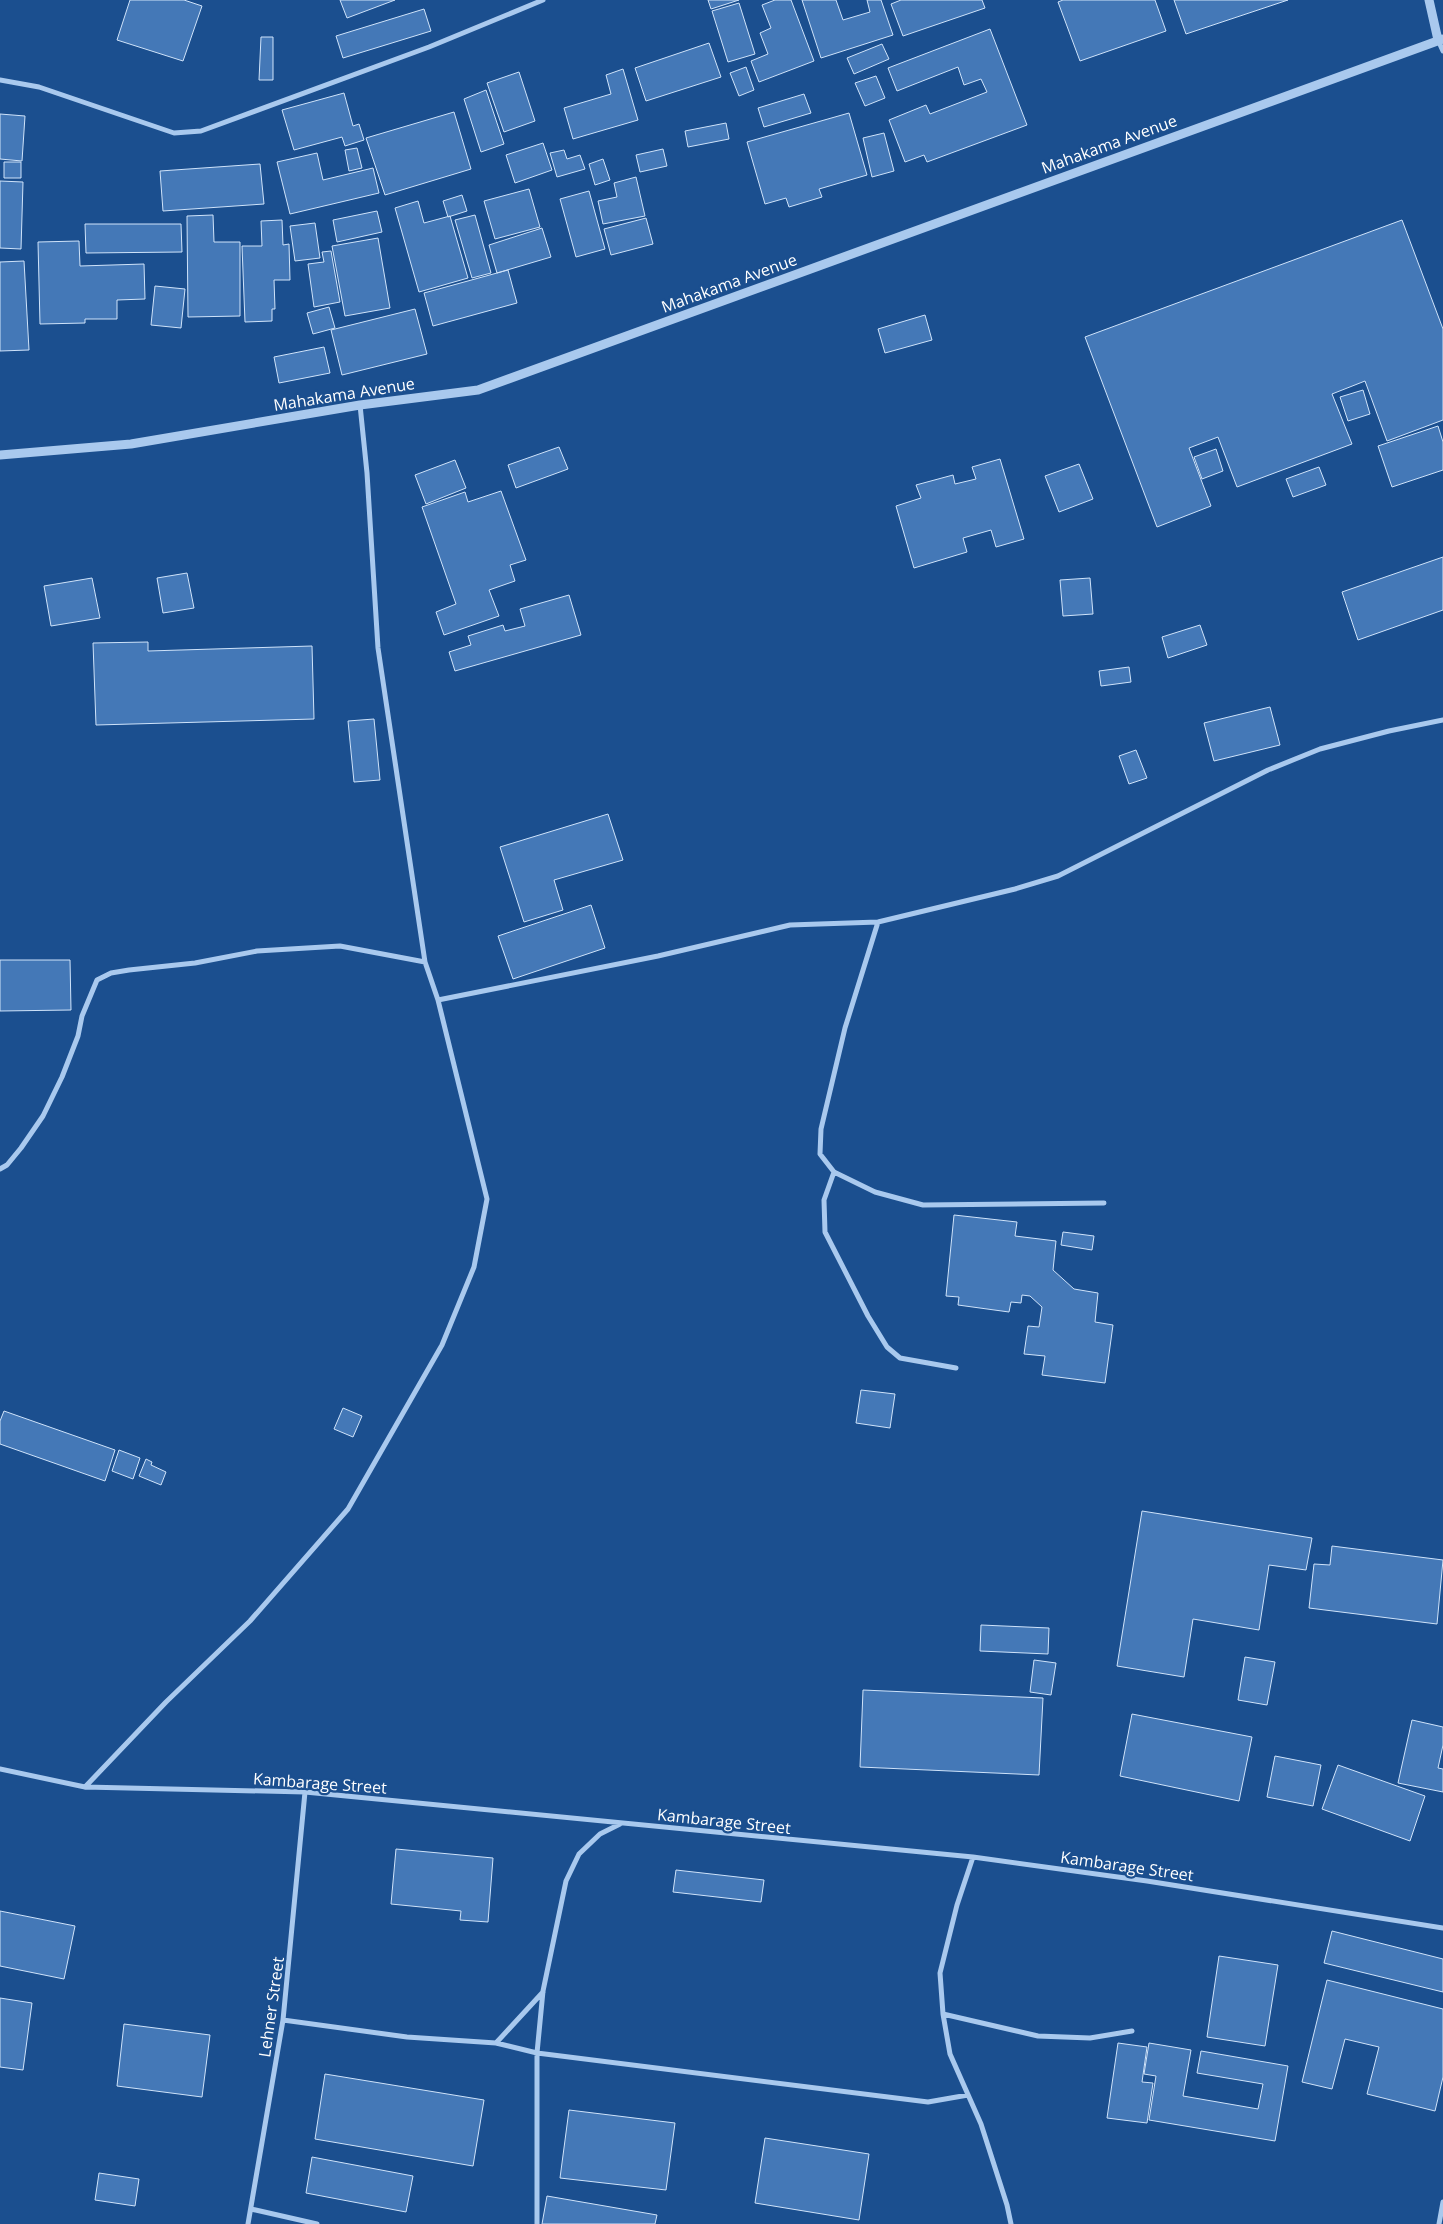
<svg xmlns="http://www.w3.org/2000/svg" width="1443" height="2224" font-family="'Open Sans',sans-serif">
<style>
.building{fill:#4478b7;stroke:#cfe3fa}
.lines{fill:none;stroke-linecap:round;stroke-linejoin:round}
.minor{stroke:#a9c9ee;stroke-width:5}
.tertiary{stroke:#a9c9ee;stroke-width:9}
.labels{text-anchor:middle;stroke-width:4.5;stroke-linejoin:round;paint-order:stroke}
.street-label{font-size:16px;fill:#fff;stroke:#1b4f8f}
</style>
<rect width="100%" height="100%" fill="#1b4f8f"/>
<path class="building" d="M130 0H184L202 6 183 61 117 40Z
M340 0H395L347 18Z
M708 0H739L711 9Z
M775 0H791L814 61 759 82 751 61 768 54 760 33 771 28 762 5Z
M802 0H836L843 20 870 12 867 0H881L893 35 821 58Z
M901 0H982L985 8 903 36 891 4Z
M1063 0H1155L1166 31 1080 61 1058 2Z
M1174 0H1288L1186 34Z
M739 3 755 54 728 62 712 11Z
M424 9 431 31 343 58 336 36Z
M990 29 1027 125 927 162 924 155 905 162 889 120 926 105 930 114 987 92 981 79 964 85 958 67 897 91 888 68Z
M261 37H273V80H259Z
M709 43 721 77 646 101 635 68Z
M882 44 889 59 854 74 847 58Z
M746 67 754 90 739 96 730 73Z
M623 69 638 120 573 139 564 108 611 94 606 75Z
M519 72 535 121 504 132 487 83Z
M876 76 885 98 865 106 855 83Z
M486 90 504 144 481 152 464 99Z
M344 93 353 126 359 124 364 140 345 146 342 137 294 150 282 110Z
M804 94 811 113 764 127 758 108Z
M454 112 471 169 385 195 366 138Z
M849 113 867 175 819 189 822 197 789 207 786 198 765 204 747 142Z
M0 114 25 116 22 161 0 159Z
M726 123 729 139 688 147 685 131Z
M884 133 894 171 872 177 863 138Z
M543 143 552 170 515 183 506 155Z
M357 148 362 168 349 171 345 150Z
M663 149 667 166 640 172 636 155Z
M564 150 567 159 580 155 585 169 557 177 550 153Z
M317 153 323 180 373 168 379 193 290 214 277 162Z
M603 159 610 180 595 185 589 164Z
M4 162H21V178H4Z
M260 164 264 204 163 211 160 171Z
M636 177 645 216 603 224 598 201 617 197 614 183Z
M0 181 23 182 21 249 0 248Z
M529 189 540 227 495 239 484 201Z
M589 191 605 249 576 257 560 199Z
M462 195 467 211 448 217 443 201Z
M418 201 424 223 450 216 468 278 419 292 395 208Z
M377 211 382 232 337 242 333 220Z
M213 215 214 242H240V316L188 317 187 216Z
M475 215 491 273 472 278 455 220Z
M646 218 653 244 611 255 604 229Z
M282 220 283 245 289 244 290 280H274L275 309H272V321L245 322 242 246H262L261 221Z
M1402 220 1443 329V420L1387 441 1365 381 1332 394 1352 444 1237 487 1218 437 1189 448 1211 506 1157 527 1085 337Z
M315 223 320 258 295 261 290 226Z
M85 224H181L182 252 86 253Z
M542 228 551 257 497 273 489 245Z
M378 238 390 308 345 316 332 246Z
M79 241 80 266 144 264 145 299 117 300V319H85V323L40 324 38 242Z
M331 251 340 302 314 307 308 264 324 262 322 252Z
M24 261 29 350 0 351V262Z
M508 270 517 303 433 326 424 293Z
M155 286 185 289 181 328 151 325Z
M329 307 335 328 313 334 307 313Z
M415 309 427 354 342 375 331 330Z
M925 315 932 340 885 353 878 329Z
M324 347 330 373 279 383 274 357Z
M1363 390 1370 414 1348 421 1340 397Z
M1438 426 1443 442V470L1392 487 1378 446Z
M559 447 568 469 516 488 508 465Z
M1216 449 1223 471 1202 479 1194 457Z
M1000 459 1024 539 996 547 991 530 963 538 967 552 914 568 896 506 921 498 916 485 953 475 955 484 976 479 972 467Z
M455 460 466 488 426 504 415 475Z
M1079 464 1093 499 1059 512 1045 476Z
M1319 467 1326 485 1293 497 1286 479Z
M501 491 526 560 510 565 515 581 489 590 499 616 444 635 436 612 456 604 422 507 465 492 468 502Z
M1443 557V610L1358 640 1342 592Z
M187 573 194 608 163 613 157 578Z
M92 578 100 618 51 626 44 586Z
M1090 578 1093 614 1063 616 1060 580Z
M569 595 581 635 455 671 449 652 471 645 468 636 503 625 505 631 525 626 520 609Z
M1200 625 1207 645 1168 658 1162 637Z
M148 642V651L312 646 314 719 96 725 93 643Z
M1129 667 1131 682 1101 686 1099 671Z
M1270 707 1280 745 1214 761 1204 723Z
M374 719 380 780 354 782 348 721Z
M1136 750 1147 778 1129 784 1119 756Z
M608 814 623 860 554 880 563 910 524 922 500 847Z
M591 905 605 948 513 979 498 936Z
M0 960H70L71 1010 0 1011Z
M954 1215 1017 1222 1015 1236 1056 1241 1053 1270 1074 1289 1098 1293 1095 1322 1113 1325 1105 1383 1042 1375 1045 1356 1024 1354 1028 1326 1039 1327 1042 1307 1030 1296 1022 1295 1021 1303 1011 1302 1009 1312 958 1305 959 1297 946 1296Z
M1063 1232 1094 1236 1092 1250 1061 1245Z
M861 1390 895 1394 890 1428 856 1423Z
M343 1408 362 1416 353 1437 334 1429Z
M4 1411 115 1450 105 1481 0 1444V1421Z
M119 1450 140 1458 133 1479 112 1471Z
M146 1459 152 1462 151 1465 166 1472 161 1485 139 1476Z
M1142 1511 1312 1538 1306 1570 1269 1565 1259 1630 1193 1619 1184 1677 1117 1666Z
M1332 1546 1443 1560 1437 1624 1309 1608 1314 1564 1330 1565Z
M981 1625 1049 1628 1048 1654 980 1651Z
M1245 1657 1275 1662 1267 1705 1238 1700Z
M1034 1660 1056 1663 1051 1695 1030 1692Z
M863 1690 1043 1698 1039 1775 860 1767Z
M1132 1714 1252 1737 1239 1801 1120 1776Z
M1412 1720 1443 1727V1745L1438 1768 1443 1769V1792L1398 1783Z
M1275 1756 1321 1765 1313 1806 1267 1797Z
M1338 1765 1425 1796 1410 1841 1322 1809Z
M396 1849 493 1858 488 1922 460 1920 461 1911 391 1904Z
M676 1870 764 1880 761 1902 673 1892Z
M0 1911 75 1926 64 1979 0 1966Z
M1332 1931 1443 1959V1992L1324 1963Z
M1219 1956 1278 1965 1265 2046 1207 2037Z
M1327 1980 1443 2009V2077L1435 2111 1367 2094 1379 2047 1345 2039 1332 2089 1302 2082Z
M0 1998 32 2003 23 2070 0 2067Z
M124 2024 210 2035 202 2097 117 2086Z
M1118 2043 1147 2047 1142 2082 1153 2083 1147 2123 1107 2118Z
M1149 2043 1191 2050 1183 2096 1258 2109 1263 2084 1197 2073 1201 2051 1288 2066 1275 2141 1149 2120 1156 2076 1144 2074Z
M325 2074 484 2100 473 2166 315 2139Z
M569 2110 675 2123 666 2190 560 2178Z
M765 2138 869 2154 859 2220 755 2203Z
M312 2157 413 2176 406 2212 306 2193Z
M99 2173 139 2179 135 2206 95 2200Z
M547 2196 657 2215 655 2224H542Z"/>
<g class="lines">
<path class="minor" d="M1438 40 1443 51
M0 80 39 87 174 133 201 131 429 47 543 0
M878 922 845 1028 821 1129 820 1154 834 1172 875 1192 923 1205 1104 1203
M438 1000 658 956 790 925 878 922 1015 889 1058 876 1268 770 1320 749 1389 731 1443 720
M0 1169 7 1165 21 1148 43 1116 62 1077 78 1036 82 1016 97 980 111 973 129 970 195 963 257 951 340 946 425 962
M834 1172 824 1200 825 1232 868 1316 887 1347 900 1358 956 1368
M0 1769 85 1787 305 1792 973 1857 1147 1881 1443 1928
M85 1787 166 1702 250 1621 348 1509 442 1345 474 1267 487 1199 438 1000 425 962 378 648 367 473 360 405
M973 1857 957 1905 940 1973 943 2014 1038 2036 1090 2038 1132 2031
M943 2014 950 2054 981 2124 1007 2205 1011 2224
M283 2020 407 2037 496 2043 543 1992
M496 2043 537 2053 928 2102 968 2095
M251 2209 317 2224
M248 2224 283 2020 305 1792
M537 2224V2053L543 1991 566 1881 579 1854 600 1834 620 1824
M1439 2224 1443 2202"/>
<path class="tertiary" d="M1429 0 1438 40
M0 455 131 444 360 405 478 390 1443 39"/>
</g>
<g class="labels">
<g class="street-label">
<text transform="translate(1109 144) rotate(-20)" y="6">Mahakama Avenue</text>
<text transform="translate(729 283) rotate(-20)" y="6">Mahakama Avenue</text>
<text transform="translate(344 394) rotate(-9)" y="6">Mahakama Avenue</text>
<text transform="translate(320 1783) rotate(4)" y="6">Kambarage Street</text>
<text transform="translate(724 1821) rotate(6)" y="6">Kambarage Street</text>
<text transform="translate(1127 1866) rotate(8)" y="6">Kambarage Street</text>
<text transform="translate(271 2007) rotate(-82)" y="6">Lehner Street</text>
</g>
</g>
</svg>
